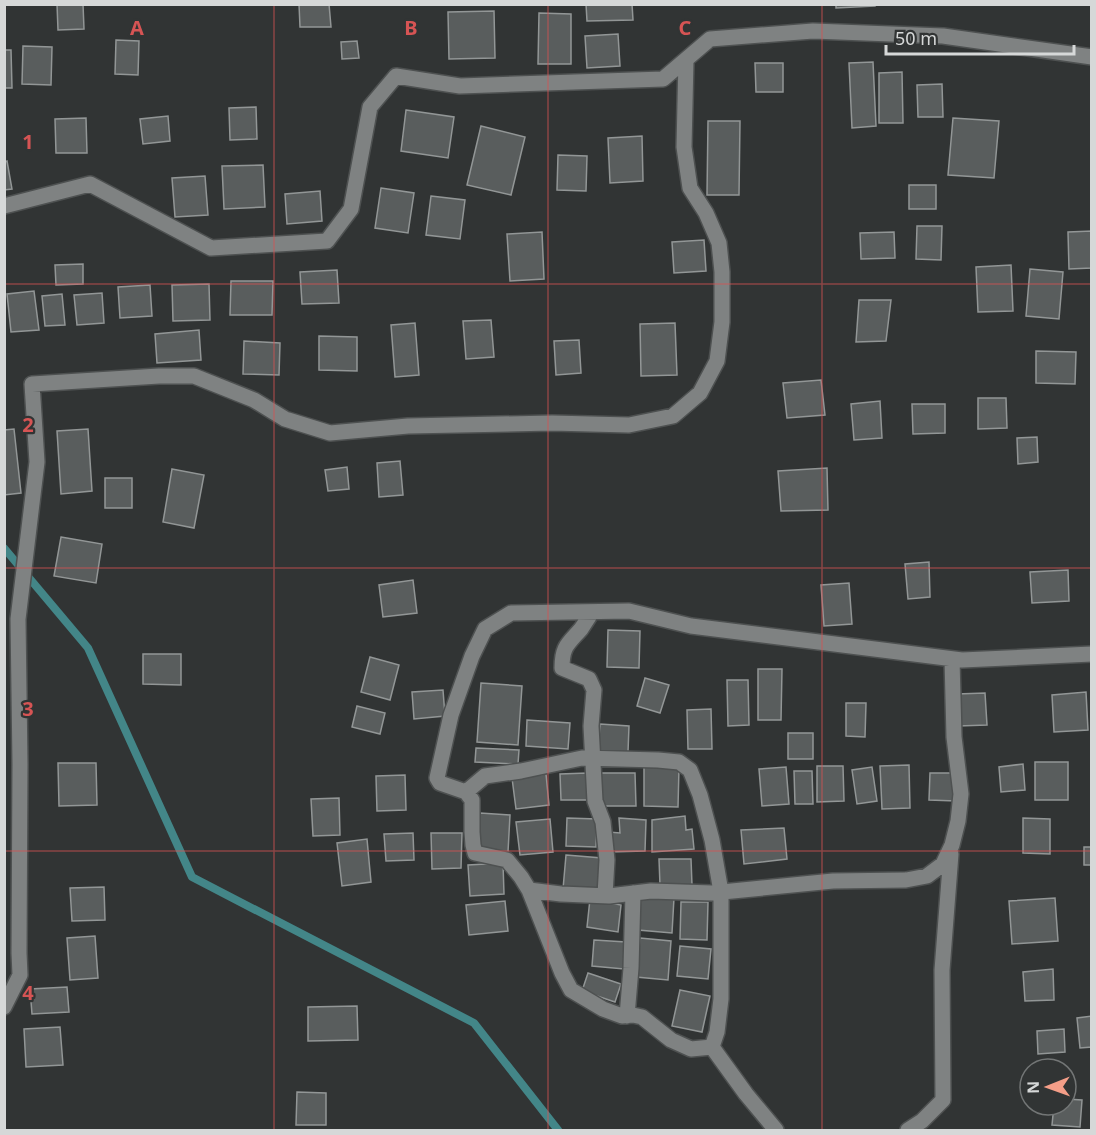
<svg xmlns="http://www.w3.org/2000/svg" width="1096" height="1135" font-family="'Noto Sans',sans-serif">
<style>
.lines{fill:none;stroke-linecap:round;stroke-linejoin:round}
.stream{stroke:#438688;stroke-width:8}
.building{fill:#595d5d;stroke:#929696;stroke-width:1.5}
.minor-casing{stroke:#4e5151;stroke-width:18}
.minor{stroke:#7f8282;stroke-width:15}
.grid{fill:none;stroke:#d65454;stroke-width:1.5;stroke-opacity:0.55}
.grid-label{font-size:20px;text-anchor:middle;font-weight:bold;fill:#d65454;stroke:#313434;stroke-width:4.5;stroke-linejoin:round;paint-order:stroke}
</style>
<rect width="100%" height="100%" fill="#313434"/>
<g class="lines">
<path class="stream" d="M4 548 88 648 192 877 474 1023 558 1130"/>
</g>
<path class="building" d="M57 4H83L84 29 58 30Z
M299 4H329L331 27H300Z
M586 4H632L633 20 587 21Z
M836 4H875V6L836 8Z
M494 11 495 58 449 59 448 12Z
M539 13 571 14V64H538Z
M618 34 620 66 587 68 585 36Z
M116 40 139 41 138 75 115 74Z
M357 41 359 58 342 59 341 42Z
M23 46 52 47 51 85 22 84Z
M4 50H11L12 88H4Z
M873 62 876 126 852 128 849 63Z
M755 63H783V92H756Z
M902 72 903 123H879V73Z
M942 84 943 117H918L917 85Z
M256 107 257 139 230 140 229 108Z
M406 110 454 117 448 158 401 151Z
M168 116 170 141 143 144 140 119Z
M86 118 87 153H56L55 119Z
M953 118 999 121 994 178 948 175Z
M708 121H740L739 195H707Z
M481 126 525 137 511 195 467 185Z
M642 136 643 181 610 183 608 138Z
M558 155 587 156 586 191 557 190Z
M7 161 12 189 4 190V162Z
M263 165 265 207 224 209 222 166Z
M205 176 208 215 175 217 172 178Z
M909 185H936V209H909Z
M381 188 414 193 408 233 375 228Z
M320 191 322 221 287 224 285 194Z
M431 196 465 200 460 239 426 235Z
M917 226H942L941 260 916 259Z
M1092 231V268L1069 269 1068 232Z
M542 232 544 279 510 281 507 234Z
M894 232 895 258 861 259 860 233Z
M704 240 706 271 674 273 672 242Z
M83 264V284L56 285 55 265Z
M1011 265 1013 311 978 312 976 267Z
M1030 269 1063 272 1059 319 1026 316Z
M337 270 339 303 302 304 300 272Z
M231 281H273L272 315H230Z
M209 284 210 320 173 321 172 285Z
M150 285 152 316 120 318 118 287Z
M34 291 39 330 11 332 7 294Z
M102 293 104 323 77 325 74 295Z
M62 294 65 325 45 326 42 296Z
M859 300H891L886 341 856 342Z
M491 320 494 357 466 359 463 321Z
M415 323 419 375 395 377 391 325Z
M675 323 677 375 641 376 640 324Z
M199 330 201 360 157 363 155 334Z
M319 336 357 337V371L319 370Z
M579 340 581 373 556 375 554 341Z
M244 341 280 343 279 375 243 374Z
M1036 351 1076 352 1075 384 1036 383Z
M821 380 825 415 787 418 783 383Z
M978 398H1006L1007 428 978 429Z
M880 401 882 438 854 440 851 404Z
M912 404H945V433L913 434Z
M14 429 21 493 4 495V430Z
M88 429 92 491 61 494 57 431Z
M1037 437 1038 462 1018 464 1017 438Z
M400 461 403 495 379 497 377 463Z
M347 467 349 489 328 491 325 470Z
M827 468 828 510 781 511 778 471Z
M172 469 204 475 194 528 163 522Z
M105 478H132V508H105Z
M61 537 102 544 96 583 54 576Z
M929 562 930 597 908 599 905 564Z
M1068 570 1069 601 1032 603 1030 572Z
M413 580 417 613 383 617 379 585Z
M849 583 852 624 824 626 821 585Z
M608 630 640 631 639 668 607 667Z
M143 654H181V685L143 684Z
M370 657 399 665 390 700 361 692Z
M758 669H782L781 720H758Z
M645 678 669 685 660 713 637 706Z
M727 680H748L749 725 728 726Z
M481 683 522 686 518 745 477 742Z
M443 690 445 716 414 719 412 692Z
M1086 692 1088 730 1054 732 1052 695Z
M985 693 987 725 958 726 957 694Z
M846 703H866L865 737 846 736Z
M357 706 385 713 380 734 352 727Z
M711 709 712 749H688L687 710Z
M527 720 570 723 568 749 526 746Z
M600 724 629 726 628 752 598 751Z
M788 733H813V759H788Z
M476 748 519 750 518 764 475 762Z
M1035 762H1068V800H1035Z
M58 763H96L97 805 59 806Z
M1023 764 1025 790 1001 792 999 767Z
M909 765 910 808 882 809 880 766Z
M644 766 679 768 678 807 644 806Z
M817 766H843L844 801 817 802Z
M786 767 789 804 762 806 759 769Z
M872 767 877 801 857 804 852 770Z
M794 771H812L813 804H795Z
M587 773V800H561L560 774Z
M601 773H635L636 806H601Z
M930 773H956V801L929 800Z
M546 774 549 805 516 809 512 778Z
M405 775 406 810 377 811 376 776Z
M339 798 340 835 313 836 311 799Z
M480 813 510 815 508 852 478 850Z
M685 816 686 830 692 829 694 849 652 852V820Z
M567 818 597 819 596 847 566 846Z
M619 818 646 820 645 851 609 852V832L620 833Z
M1023 818 1050 819V854L1023 853Z
M550 819 553 852 520 855 516 822Z
M784 828 787 859 744 864 741 830Z
M413 833 414 860 386 861 384 834Z
M431 833H462L461 868 432 869Z
M367 839 371 882 342 886 337 843Z
M1084 847H1092V865H1084Z
M566 855 602 858 600 892 563 889Z
M659 859H691L692 885H660Z
M503 863 504 894 470 896 468 865Z
M104 887 105 920 72 921 70 888Z
M641 896 674 898 672 933 638 930Z
M1055 898 1058 941 1012 944 1009 901Z
M590 899 621 905 618 932 587 927Z
M505 901 508 931 469 935 466 905Z
M681 902H708L707 940 680 939Z
M95 936 98 978 70 980 67 938Z
M640 938 671 941 668 980 636 977Z
M594 940 626 942 624 969 592 966Z
M680 946 711 949 708 979 677 976Z
M1053 969 1054 1000 1025 1001 1023 972Z
M588 973 621 984 615 1002 582 991Z
M67 987 69 1012 32 1014 30 989Z
M680 990 710 996 702 1032 672 1026Z
M357 1006 358 1040 308 1041V1007Z
M1092 1016V1047L1080 1048 1077 1018Z
M60 1027 63 1065 26 1067 24 1029Z
M1064 1029 1065 1052 1038 1054 1037 1031Z
M297 1092 326 1093V1125H296Z
M1066 1099 1082 1100 1080 1127 1052 1125 1054 1105H1066Z"/>
<g class="lines">
<g class="minor-casing">
<path id="minor" d="M4 206 90 184 211 248 327 241 351 209 370 107 396 76 460 86 663 79 710 39 813 31 943 36 1092 57
M592 612C589 617 585 623 581 629 568 644 562 646 562 668L589 679 594 690 591 726 595 801 603 822 607 860 605 895
M952 659 954 737 961 794 958 821 952 845 943 864 927 876 906 880 833 881 712 893 651 891 609 896 561 894 529 890 521 877 507 860 475 853 473 845 472 832V800L466 792 440 783 437 778 451 715 472 656 485 629 511 613 629 611 691 626 962 660 1092 654
M466 792 485 776 521 771 582 758 658 760 679 762 690 770 700 795 712 840 721 892V999L717 1032 712 1047 691 1049 671 1040 642 1017 633 1015 622 1016 603 1009 571 990 562 973 529 890
M4 1007 20 975 19 953 20 764 18 619 37 462 32 384 159 376H194L254 400 285 419 330 433 408 426 552 423 629 425 673 416 700 393 717 361 722 322V272L719 243 706 213 690 188 684 147 686 60
M627 1016 631 968 633 893
M712 1047 746 1094 776 1130
M908 1130 922 1121 943 1100 942 970 951 854"/>
</g>
<use href="#minor" class="minor"/>
</g>
<path class="grid" d="M274 4V1130M548 4V1130M822 4V1130M4 284H1092M4 568H1092M4 851H1092"/>
<g class="grid-label">
<text x="137" y="35">A</text>
<text x="411" y="35">B</text>
<text x="685" y="35">C</text>
<text x="28" y="149">1</text>
<text x="28" y="432">2</text>
<text x="28" y="716">3</text>
<text x="28" y="1000">4</text>
</g>
<rect width="1096" height="1135" fill="none" stroke="#d6d8d8" stroke-width="12"/>
<g transform="translate(1048 1087) rotate(269)"><circle r="28" fill="#313434" stroke="#737676" stroke-width="1.5"/>
<path d="M0-4.5L10 22L0 15L-10 22Z" fill="#f49e88"/>
<text y="-9" font-size="16" font-weight="bold" text-anchor="middle" fill="#d6d8d8">N</text>
</g>
<path d="M886 45v9h188v-9" fill="none" stroke="#d6d8d8" stroke-width="3"/>
<text x="895" y="45" font-size="18" fill="#d6d8d8" stroke="#313434" stroke-width="4.5" paint-order="stroke">50 m</text>
</svg>
